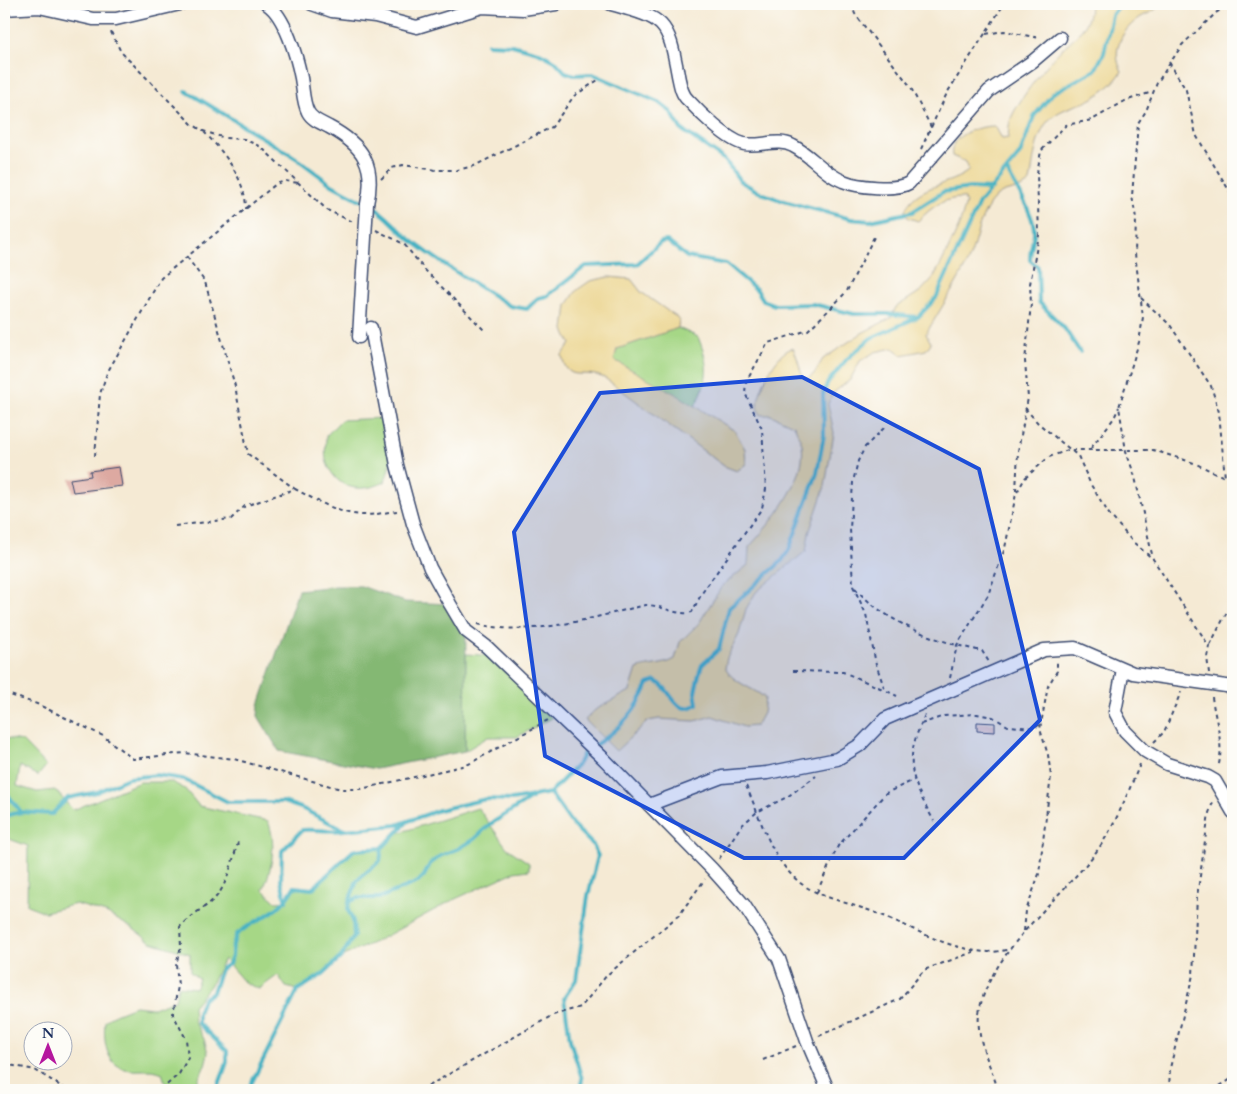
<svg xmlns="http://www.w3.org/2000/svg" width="1237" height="1094" font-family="Cardo,serif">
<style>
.green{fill:#a6d786;stroke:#608372}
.forest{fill:#84b873;stroke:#507468}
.sand{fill:#eeda9e;stroke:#84847e}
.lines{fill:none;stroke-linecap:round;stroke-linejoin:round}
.stream{stroke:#46b2c3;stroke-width:4}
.building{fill:#dda9a1}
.minor-casing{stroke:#3c4b70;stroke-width:15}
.path{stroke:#3c4b70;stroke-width:2;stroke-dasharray:4 4;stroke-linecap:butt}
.minor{stroke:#fff;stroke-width:12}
.marked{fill:#1d4ed8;fill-opacity:0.2;stroke:#1d4ed8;stroke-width:4;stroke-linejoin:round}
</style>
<rect width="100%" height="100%" fill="#fdfcf7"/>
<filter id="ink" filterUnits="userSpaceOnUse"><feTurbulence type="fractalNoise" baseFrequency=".02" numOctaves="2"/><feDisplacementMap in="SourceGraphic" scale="10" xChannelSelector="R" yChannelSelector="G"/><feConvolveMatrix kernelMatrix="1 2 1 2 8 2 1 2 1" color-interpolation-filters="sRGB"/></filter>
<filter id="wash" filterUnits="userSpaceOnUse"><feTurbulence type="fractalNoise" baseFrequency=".0096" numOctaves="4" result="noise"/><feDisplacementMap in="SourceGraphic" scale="20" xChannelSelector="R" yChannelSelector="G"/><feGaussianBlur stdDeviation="1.12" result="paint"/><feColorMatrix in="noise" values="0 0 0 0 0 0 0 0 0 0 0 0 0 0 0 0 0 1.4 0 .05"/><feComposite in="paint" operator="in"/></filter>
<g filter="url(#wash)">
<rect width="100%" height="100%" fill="#f5ead4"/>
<path class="green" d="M678 328 698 337C710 366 709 379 695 406L614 360 617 349Z
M382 418 393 455 385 482C362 493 337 491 327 463 324 456 326 444 326 436L341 420Z
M466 654 496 656 552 718 517 737H488L465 751Z
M4 738 22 741 46 766 38 776 20 766 17 786 37 792 55 790 73 810 140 782H172L185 789 199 806 268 821C277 844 272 868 263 890L276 902 286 901 294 887 313 889 354 850 382 848 398 833 478 808 507 848 529 863V870L514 872 453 900 375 942 341 957 323 974 298 990 286 987 278 975 259 989 245 983 224 959 210 986 193 1006 194 1021 204 1039 208 1053 205 1065 194 1090H161L166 1085 162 1073C153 1068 142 1071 131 1070 106 1068 103 1042 105 1021L115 1014 135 1006 153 1008 175 1000 178 986 195 988 199 979 190 972V954L151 942 132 928 106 913 76 904 45 912 27 905 28 846 4 837Z"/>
<path class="forest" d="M336 586H361L405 602 450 604 466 631 465 751 376 769 279 751 258 716 259 705 298 590Z"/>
<path class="sand" d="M1090 4H1160C1156 11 1148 13 1141 17 1122 29 1110 51 1122 71 1116 83 1096 98 1083 103 1065 109 1049 113 1041 133 1034 148 1033 166 1030 182 1020 192 1006 188 996 197 980 212 977 238 970 257 958 283 940 309 926 334L931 343 926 350 902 355 893 348 875 352 860 361 850 380 833 393 828 404 834 433 825 486 809 533 806 551 756 592 746 609 739 634 727 658 725 668C733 683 752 687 765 698L763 713 756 726 744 727 712 716 695 721 659 719 648 721 616 751 585 720 595 710 630 691 637 669C649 664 664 666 675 659L680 642 699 623 722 586 748 565 749 547C771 523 808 480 802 444 800 438 796 432 795 426L771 415H761L757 408C758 391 775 352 793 348 798 357 799 367 803 378L807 379 814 374 823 359 862 333 891 318 896 307 921 291 933 278 942 262 959 226 966 203 963 198C943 198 932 207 918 221L909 218 904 214C912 184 953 186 969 170L966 162 952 156C948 135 978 126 995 126L1002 139 1008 138C1009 133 1008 127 1010 122 1013 107 1046 65 1058 53 1074 36 1090 30 1090 4Z
M609 277 631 279 641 292 679 319 678 328 617 349 614 360 681 397 735 431 745 449 746 464 737 471 724 466 613 384C609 381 604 377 599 376 580 370 567 383 562 355L571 344 564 330 567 305 577 290 590 281Z"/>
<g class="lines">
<path class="stream" d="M488 44 512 45 538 52 555 61 565 72 574 75 593 74 658 102 671 112 681 129 725 160 740 181 759 192 780 200 851 219 870 221 912 212 943 192 970 188 992 189
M186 91 296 158 332 185 364 202
M1007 171C1015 186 1036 217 1034 233 1033 242 1030 251 1030 260L1038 267 1039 302 1065 329 1080 352
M370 205C386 213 397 229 411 240 442 265 477 285 510 306L527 309 538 298 547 296 586 266 637 264 661 242 667 241 687 257 726 264 757 290 764 301 775 305 813 304 854 314H887L917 317
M595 745C620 730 637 711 648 684L655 681C673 688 674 719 697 704L695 692 699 674 702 665 719 649 729 608 781 562 789 550 817 473 824 435 823 394 828 382 847 359 871 338 918 317 936 298 979 203 1020 154 1034 116 1053 93 1095 70 1104 53 1112 15 1120 4
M4 790 21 812
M550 793 572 824 593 845 598 856 588 896 576 980 564 998 570 1040 582 1079 580 1090
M4 816 21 812 52 814 68 798 97 792 128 778 157 775 183 779 228 802H283L301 808 344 830 397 825 439 810 486 799 512 800 550 793 579 763 585 751 589 749
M286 901 281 881 282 851 302 830C317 829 329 832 344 830
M349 902 357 880 380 861 382 848
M217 1090 227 1062V1051L198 1023V1013L203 999 213 992 221 969 229 964 232 956 233 944 237 934C261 915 278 916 294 887L312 889 354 850 382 848 407 822
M248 1090 298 990 323 974 341 957 354 936 353 921 348 910 349 902 357 898H379L418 882 424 876 430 864 440 856 458 849 474 839 489 825 531 798"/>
</g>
<g id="blocks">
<path class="building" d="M119 467 122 486 73 492 70 479 91 476 90 471Z
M977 722 995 723V732L977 731Z"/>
</g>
</g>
<g filter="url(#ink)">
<use href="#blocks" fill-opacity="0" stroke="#3c4b70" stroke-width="1"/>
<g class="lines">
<g class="minor-casing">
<path id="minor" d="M267 4C285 16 297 57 301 78 303 89 303 103 308 112 312 120 322 123 329 127 363 145 376 165 367 204L359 337
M312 4 332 11 375 16 417 27 482 7 523 9 556 4
M611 4C665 19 668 20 678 75 680 84 681 94 688 100 700 113 727 140 744 144 760 147 778 138 793 146 811 155 824 174 843 181 857 187 896 191 909 183L989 91 1033 61 1060 38
M4 9 39 7 93 19H116L180 4
M371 328 397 465 413 524 430 568 450 604 466 631 487 647 604 759 712 869 744 905 779 959 807 1041 828 1090
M1123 669 1115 712 1125 731 1145 751 1167 764 1208 777 1215 781 1233 812
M649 805 722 777 767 773 837 759 860 745 885 719 1044 650 1075 648 1133 673 1233 687"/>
</g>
<path class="path" d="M851 4 855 14 910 86 932 129
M111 32 121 52 192 124 203 131 225 138 244 139 261 147 327 210 353 222
M986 34 1004 31 1040 38
M1169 62 1186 90 1196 135 1233 197
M204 132C224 152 246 180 246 209
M921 149 947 93 1004 4
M381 179 392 168 403 165 436 170H457L474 166 552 127 574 96 598 80
M376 230 404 244 424 269 484 330
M187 257 205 282 235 386 248 454 295 489
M1141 298 1170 325 1211 386 1219 412 1225 478
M1025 408 1038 423 1078 456 1091 485 1109 514 1133 542 1153 559
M884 428 865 447 858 461 853 482 850 529 853 586 866 614 876 664 885 690 897 696
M1091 448 1114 418 1119 407
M95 456 100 394 107 373 161 278 276 184 285 181 299 183
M1016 491 1018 451 1028 398 1025 361 1031 304 1030 284 1039 235 1037 173 1041 151 1066 125 1092 120 1125 101 1152 92
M175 526 231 519 245 506 295 489C316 500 340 515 365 515 375 515 386 512 397 511
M855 588C886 623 937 642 982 651L989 662
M478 624C532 638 593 617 646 605 662 605 678 617 692 612L702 593 762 508 766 489 762 429 745 393 746 382 768 343 808 330 831 308 847 291 875 235
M1210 645 1233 600
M793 671 843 672 885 690
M1209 673 1207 657 1209 646 1153 559 1135 477 1126 451 1119 407 1139 342 1143 317 1135 254 1136 218 1132 196 1138 123 1146 111 1157 83 1182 45 1217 12 1233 4
M950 678 957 645 988 595 1005 548 1016 494 1025 478 1049 457 1068 450H1153L1194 463 1233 481
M4 693 37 704 103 736 133 759 184 753 234 759 341 789H361L467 765 548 720
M1212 697C1215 722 1225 743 1218 768
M925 715C903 761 910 778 934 821
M921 724 944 716 977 714 993 717 1008 726 1035 728 1042 722
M1154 742 1164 732 1181 692
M746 786C762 820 769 856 798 881 817 898 855 904 879 914 907 925 933 941 963 948 980 953 994 953 1011 949
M719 859 741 826 757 812 787 797 816 776
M817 892 838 846 886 793 914 780
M1024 931 1026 911 1039 874 1051 776 1048 755 1040 729 1048 686 1057 671V661
M819 1036 900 999 924 970 976 951
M763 1060 796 1046
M4 1064 35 1070 67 1090
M161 1090 179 1074 188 1058 186 1039 173 1014 178 986 176 964 181 947 180 927C190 914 205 909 216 897 228 884 233 857 239 840
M421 1090 553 1015 581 1007 607 975 679 915 705 879
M998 1090C991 1065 976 1041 979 1014 986 957 1059 899 1093 856 1115 828 1127 794 1141 762
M1169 1090 1170 1068 1193 975 1197 897 1209 813 1213 802
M1213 1090 1233 1078"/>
<use href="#minor" class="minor"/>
</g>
</g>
<path class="marked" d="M802 377 979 469 1040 720 904 858H744L545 756 514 532 600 393Z"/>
<rect width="1237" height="1094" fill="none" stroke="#fdfcf7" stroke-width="20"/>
<g transform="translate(48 1046)"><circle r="24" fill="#fdfcf7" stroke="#a3aaba"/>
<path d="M0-4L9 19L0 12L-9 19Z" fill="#b5179e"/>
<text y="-8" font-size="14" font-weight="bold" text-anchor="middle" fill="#1b2f5e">N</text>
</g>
</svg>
